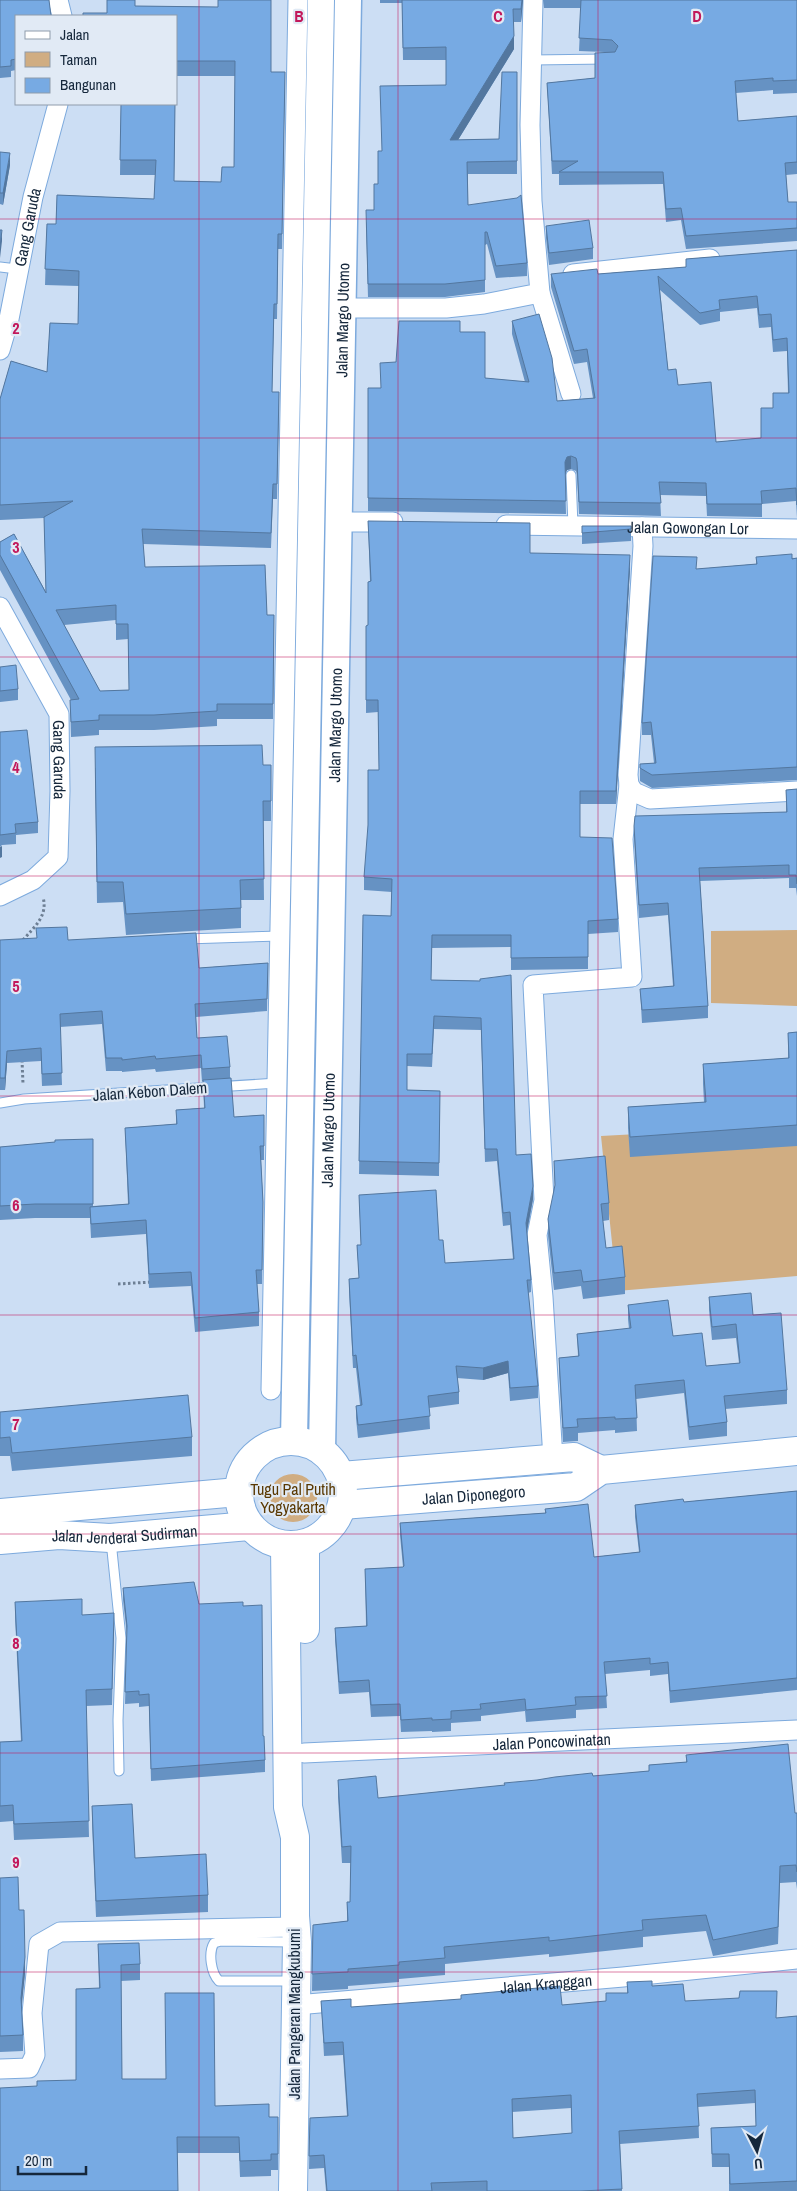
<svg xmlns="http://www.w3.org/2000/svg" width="797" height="2191" font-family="'Archivo Narrow',sans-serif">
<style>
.green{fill:#d0ad82}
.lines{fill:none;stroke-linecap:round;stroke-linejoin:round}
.lane-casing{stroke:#7daadd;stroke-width:11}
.street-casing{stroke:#7daadd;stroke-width:21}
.secondary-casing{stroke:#7daadd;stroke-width:29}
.primary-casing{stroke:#7daadd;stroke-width:30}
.path{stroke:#6d7f94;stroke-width:3;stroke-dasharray:2.5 2.5;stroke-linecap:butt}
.lane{stroke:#fff;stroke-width:9}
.street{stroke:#fff;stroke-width:19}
.secondary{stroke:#fff;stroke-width:26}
.primary{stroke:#fff;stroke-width:28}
.wall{fill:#6692c3;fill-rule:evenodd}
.shaded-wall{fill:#53779f}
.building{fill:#77aae3;stroke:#53779f;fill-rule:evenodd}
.grid{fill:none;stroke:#c2185b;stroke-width:1;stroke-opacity:0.55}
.labels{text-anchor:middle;stroke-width:4.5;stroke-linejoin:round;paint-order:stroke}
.street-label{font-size:16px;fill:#15273b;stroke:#e1eaf5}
.park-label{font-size:16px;fill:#593802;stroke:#e1eaf5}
.grid-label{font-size:16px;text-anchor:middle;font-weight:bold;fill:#c2185b;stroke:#e1eaf5;stroke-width:4.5;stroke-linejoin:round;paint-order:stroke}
</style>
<rect width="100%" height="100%" fill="#ccdef4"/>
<path class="green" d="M797 930V1006L711 1003V931Z
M797 1118V1276L617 1291 601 1136 748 1128Z
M269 1498a24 24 0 1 1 48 0a24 24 0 1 1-48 0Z"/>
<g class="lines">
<g class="lane-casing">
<path id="lane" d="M532 60 607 59
M0 267 17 269
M571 475 573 526
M186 939 280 936
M0 1103 24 1099 278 1083
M111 1541 121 1638 118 1720 119 1771
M293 1981H219C211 1973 208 1953 214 1943L221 1941 293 1942"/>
</g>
<g class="street-casing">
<g id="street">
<path d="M58 0 62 16"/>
<path d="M573 274 710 259"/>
<path d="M540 293 571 394"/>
<path d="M343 308H446L484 304 540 293 532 201 530 125 533 0"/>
<path id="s1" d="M0 350 9 319 33 197 58 104"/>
<path d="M339 522H393"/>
<path id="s2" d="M506 525 797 529"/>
<path id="s3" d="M0 607 59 714 60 791 58 857 33 880 0 896"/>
<path d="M629 785 634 792 650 799 797 791"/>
<path d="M271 1390 298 0"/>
<path d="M553 1459 543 1297 537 1235 544 1200 533 985 632 977 623 839 629 785 628 775 643 546 642 527"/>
<path id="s4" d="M304 1753 797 1730"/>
<path id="s5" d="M296 2005 623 1977 797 1959"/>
<path d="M0 2069 29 2068 35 2055 32 2013 39 1944 60 1932 295 1927"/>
</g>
</g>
<g class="secondary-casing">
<g id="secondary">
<path d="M294 1440 321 0"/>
<path id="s6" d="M322 1451 348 0"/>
</g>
</g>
<g class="primary-casing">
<g id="primary">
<circle cx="291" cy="1493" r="52"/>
<path d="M341 1476 574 1457 601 1470"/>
<path id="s7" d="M342 1505 576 1487 601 1470 797 1451"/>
<path d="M0 1513 238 1492"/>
<path id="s8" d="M0 1540 59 1535 110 1538 249 1526"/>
<path d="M285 1546 288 1807 295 1837V1916L297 1942 293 2191"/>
<path d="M305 1629V1545"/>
</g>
</g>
<path class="path" d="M23 940C35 926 48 916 43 897
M22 1060 23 1084
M118 1284 152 1282"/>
<use href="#lane" class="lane"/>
<use href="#street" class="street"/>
<use href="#secondary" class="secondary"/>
<use href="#primary" class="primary"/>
</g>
<path class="wall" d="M0 0 16 16V70L11 71V77L0 78Z
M107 0H135V6L218 7V0H271V72H285L282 249H278L277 319H274L272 392H279V407L277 499H273L271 548 143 544 145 567 265 565 267 615H274L273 719H217V726L154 730H99V735L71 737 70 700H71L0 570V542L14 534 46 592 44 518 0 520V399L11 361 47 372 50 323 78 324 79 286 45 285 47 224H56L57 195 154 199 155 175H120L121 104H175L174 181 221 182 222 167H234L235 76H176V16H83V13H107ZM116 620V640L128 639 129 690 100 691 64 625Z
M380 0H523L521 22H513L514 49 458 140 499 139 517 72V174H468V205L527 263V276L496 278 487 244 485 245V292L445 297H368L366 223 374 210 378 184 382 151 446 85V60H403L402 3H380Z
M543 0H797V93L773 94V90L736 93 738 121 797 116V174L786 175 788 202H797V241L686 249 681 220 666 222 663 184 559 185V174H552L547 83 595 78 604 52 579 51 581 8H544Z
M0 152 10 165 3 205 0 204Z
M546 226 593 248V259L549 265 546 238Z
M797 250V518L796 501 762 504V517L707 516 706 496 660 495 661 516 579 514 577 475 576 471 571 469 567 470 565 474 566 514 368 511V388H381L396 362 460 332 485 378 525 382 512 334V321L557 401 593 398 587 362 574 364 551 287V274H598L686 267V259ZM660 290 700 325 720 321V312L757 308 759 328 771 327 773 352 787 351 788 393 773 408 761 438 716 442 668 370Z
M368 521 530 553 630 568 616 804H580V837L618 919V932L588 934V969L511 970V947L432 948 431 980 480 981 516 1155 533 1199 527 1232 531 1280V1292L528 1293 538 1386V1398L510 1401 508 1373 483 1380 457 1378 459 1392V1404L429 1408 430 1429 358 1438 356 1418V1406L360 1405 356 1368H353L349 1291V1279L359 1278 357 1245H361L359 1195 439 1240 445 1263 513 1259 510 1225 503 1226 497 1161 485 1162 481 1030 434 1029 432 1067 407 1066V1090L440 1091 439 1176 359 1174 363 915 391 916 392 892 364 890V877L379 770 378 712 366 713V626L368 625 370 581Z
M582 526H631V541L582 544Z
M756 557 797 558V780L652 788 640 781V764L654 763 651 735H642V723L697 569 756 564Z
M0 667 18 689V700L0 702Z
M0 732 38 822V833L16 835V844L2 845 0 847Z
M263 765 271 786V821H263L264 900H241V928L126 935 123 902 97 903 95 768Z
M797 789V896L796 888H789V878L700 881 708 1006V1018L642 1023 640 989 673 986 668 915 639 918 634 839V826L786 812V790Z
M0 940H68L199 968 268 963 267 1011 196 1017 197 1038 230 1067V1078L234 1117 264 1115V1160H261L263 1202 262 1284H257L259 1312V1326L195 1332 191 1286 149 1288 146 1234 91 1238 90 1218H35L0 1220V1147L93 1139V1206L128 1204 125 1128 176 1124V1110L204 1108 203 1081 202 1082 201 1068 156 1072 155 1069 122 1072V1071H106L102 1024 60 1027 62 1085 42 1086 41 1061 7 1063 5 1090H0Z
M797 1032V1146L630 1157 628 1128V1107L704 1102 703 1084V1064L788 1058V1033Z
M554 1161 609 1203V1220L603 1221 606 1248 625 1277V1294L583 1299 581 1286 554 1290 548 1236V1219L555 1188Z
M709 1297 753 1315 787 1390V1404L725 1409 727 1422V1436L689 1440 684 1393 636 1399 637 1431 615 1433V1430L578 1433V1441L563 1442 559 1371V1358L578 1356 577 1334 629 1329 628 1319V1305L673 1336 706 1366 739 1363 736 1338 712 1340 709 1310Z
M0 1412 192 1437V1456L12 1471 10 1456H0Z
M797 1491V1690L670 1703 668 1674 650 1676V1670L605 1674 607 1708 576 1710V1718L526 1722 525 1711 481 1716V1721L451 1723V1731L432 1732V1731L401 1732 400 1716 371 1717 369 1692 339 1694 335 1640V1628L366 1626 365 1569 403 1567 400 1535V1523L545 1513V1509L594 1557 639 1552 635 1517V1505L684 1502Z
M123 1588 199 1604 263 1736 265 1760V1772L151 1781 149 1706 139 1707V1703L125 1704 127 1635 123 1600Z
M15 1602 82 1615 114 1629 112 1705 86 1706 89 1837 14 1840 13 1821 0 1822V1742L21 1741 15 1617Z
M686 1755 795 1813H797V1889L796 1882 780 1883 778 1944 713 1956 706 1931 643 1937V1947L549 1957V1954L445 1964V1975L399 1979V1982L348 1986V1989L312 1991 313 1925 347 1921V1902H350L351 1863H342L338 1797V1780L378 1798 649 1771V1765L686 1762Z
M92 1806 135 1858 208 1895V1912L96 1917 92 1823Z
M0 1878 19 1910 25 1973 21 2007 23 2035V2051L0 2052Z
M98 1944 140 1964V1980L121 1981 122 2079 215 2106 269 2117H278V2170H271V2176L240 2177 239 2153H177L37 2086 76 2080 99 1988Z
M627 1982 652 1986 685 2001 777 2018 797 2016V2191H729V2167H712L711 2128 756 2126 755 2103 698 2107 699 2138 620 2144 622 2191H326L324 2168 309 2169 310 2118 347 2116 343 2055 324 2056 321 2001 351 2007 562 2005 606 2002 627 1993ZM571 2108 572 2133 513 2138 512 2112Z"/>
<path class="shaded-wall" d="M522 0H523L521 22V9Z
M514 36V49L450 153V140Z
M10 153V165L3 205V193Z
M2 230V241L0 258V247Z
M571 456V469L567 470 565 475V462L567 457Z
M630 555V568L616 804V791Z
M2 846V857L0 858V847Z
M7 1051V1063L5 1090V1078Z
M533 1186V1199L526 1236V1223Z
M508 1361V1373L483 1380V1368Z
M25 1957V1973L21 2014V1998Z"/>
<path class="building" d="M0 0H49L51 16H16V59L11 60V66L0 67Z
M107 0H135V6L218 7V0H271V72H285L282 234H278L277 304H274L272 392H279L277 484H273L271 533 142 529 145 567 265 565 267 615H274L273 704H217V711L154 715H99V720L71 722 70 700 79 699 0 555V542L14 534 46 593 44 517 73 501 0 505V399L11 361 47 372 50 323 78 324 79 271 45 269 47 224H56L57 195 154 199 156 160H120L121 104H175L174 181 221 182 222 167H234L235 61H176V16H83V13H107ZM116 605V624H128L129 690 100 691 56 610Z
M402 0H522L521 9H513L514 36 450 140 499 139 502 72H517V161L467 162 468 205 517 198 521 195 527 263 496 266 487 232H485V280L445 284H368L366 210H374V184H378V151H382L380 86 446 85V47L403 48Z
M581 0H797V80L773 81V78L735 81 738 121 797 116V162L785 163 788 202H797V228L686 236 681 208 666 209 663 172H559L578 161H552L547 83 595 78V53L615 52 618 46 612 40 579 38Z
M0 152 10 153 3 193H0Z
M589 220 593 248 549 253 546 226Z
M0 230H2L0 247Z
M797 250V505L796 488 761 491 762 504H707L706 483 659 482 661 503 579 502 577 462 576 458 571 456 567 457 565 462 566 501 368 498V388H381L380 363 396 362 399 321H460V332H485V378L529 382 512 321 539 314 552 358 557 401 595 398 587 349 574 351 551 274 597 269 598 274 686 267V259ZM658 276 700 313 720 309 719 300 757 296 759 315 771 314 773 340 787 338 789 393H773V408H761V438L716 442 711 382 678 385 676 369 668 370Z
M368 521 530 523V553L630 555 616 791H580V837L612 838 618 919 588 921V957L511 958V935H432L431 980 480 981V979L511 975 516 1155 531 1154 533 1186 526 1223 531 1280H527L538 1386 510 1388 508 1361 483 1368 456 1366 459 1392 428 1396 430 1416 358 1425 356 1406 362 1405 356 1355 353 1356 349 1279 359 1278 357 1245H361L359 1195 436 1190 439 1240H443L445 1263 514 1259 510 1212 503 1213 497 1149H485L481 1018 434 1016 432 1054H407V1090L440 1091 439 1163 359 1161 363 915 391 916 392 879 364 877 368 825V770H379L378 700H366V626L368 625V582L371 581Z
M582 526H631V529L582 533Z
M792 554V559L797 558V767L652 775 640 768V764L656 763 651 722 642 723 653 556 697 557 696 569 757 564 756 557Z
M16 665 18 689 0 691V667Z
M27 730 38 822 15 824 16 833 0 835V732Z
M262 745 263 765H271V801H263L264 879 240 880 241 908 126 914 123 882H97L95 747Z
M797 789V884L796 875H789V865L699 868 708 1006 642 1010 640 989 674 986 668 903 639 905 634 826 635 816 787 812 786 790Z
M67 927 68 940 196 933 199 968 268 963 267 999 195 1004 197 1038 227 1036 230 1067 202 1069 201 1055 156 1059 155 1056 122 1060V1058H106L102 1011 60 1014 62 1073 42 1074 41 1048 7 1051 5 1078H0V940L37 938 36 928Z
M797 1032V1125L630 1137 628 1107 706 1102 703 1064 789 1058 788 1033Z
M231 1078 234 1117 264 1115V1146H260L263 1202 262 1270H256L259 1312 195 1318 191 1272 149 1274 146 1220 91 1224 90 1207 129 1204 125 1128 177 1124 176 1110 205 1108 203 1080Z
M93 1139V1204H35L0 1206V1147L55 1142V1140Z
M605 1156 609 1203 601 1204 606 1248 622 1246 625 1277 583 1282 581 1270 554 1273 548 1219 555 1185 554 1161Z
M751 1293 753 1315 781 1313 787 1390 724 1396 727 1422 689 1427 684 1380 635 1385 637 1418 615 1419V1417L577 1419 578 1427 563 1428 559 1358 579 1356 577 1334 631 1328 628 1305 668 1300 673 1336 702 1333 706 1366 740 1363 736 1324 712 1327 709 1297Z
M188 1395 192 1437 12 1453 10 1437 0 1438V1412Z
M797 1491V1678L670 1691 668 1662 650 1664V1658L604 1662 607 1696 575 1697 576 1705 526 1710 525 1699 480 1704 481 1709 451 1711V1719L432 1720V1718L401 1720 400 1704 371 1705 369 1680 339 1682 335 1628 367 1626 365 1569 403 1567 404 1566 400 1523 546 1513 545 1509 588 1504 594 1557 640 1552 635 1505 683 1499 684 1502Z
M194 1582 199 1604 243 1602V1606L262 1605 263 1736H264L265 1760 151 1769 149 1694 139 1695V1691L125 1692 127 1626 123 1588Z
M82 1599V1615L114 1613 112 1689 86 1690 89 1821 14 1824 13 1805 0 1806V1742L22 1741 15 1602Z
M788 1744 795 1813H797V1872L796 1865 780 1866 778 1927 713 1940 706 1915 642 1920 643 1930 549 1941V1937L444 1947 445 1958 399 1962V1965L348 1969V1972L312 1974 313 1925 348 1921 347 1902H350L351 1846 342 1847 338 1780 376 1776 378 1798 505 1785 504 1783 537 1780 555 1777 592 1773 593 1776 649 1771V1765L687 1762 686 1755Z
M132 1804 135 1858 206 1854 208 1895 96 1901 92 1806Z
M18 1877 19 1910H24L25 1957 21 1998 23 2035 0 2036V1878Z
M139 1943 140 1964 121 1965 122 2079H166L165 1993H214L215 2106 269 2104V2117H278V2154H271V2160L240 2161 239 2137H177L178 2191H0V2088L37 2086V2081L76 2080V1989L100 1988 98 1944Z
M652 1981V1986L683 1984 685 2001 739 1998 740 1991H777L776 2018 797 2016V2181L730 2184 729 2154H712L711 2128 756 2126 755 2090 697 2094 699 2126 619 2131 622 2189 581 2191H487V2181L431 2183 432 2191H327L324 2155 309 2156 310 2118 348 2116 343 2042 324 2043 321 2001 351 1999V2007L461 1999V1995L560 1986 562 2005 606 2001V1993H628L627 1982ZM571 2095 572 2133 513 2138 512 2099Z"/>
<path class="grid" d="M199 0V2191M398 0V2191M598 0V2191M0 219H797M0 438H797M0 657H797M0 876H797M0 1096H797M0 1315H797M0 1534H797M0 1753H797M0 1972H797"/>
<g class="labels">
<g class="street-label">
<text dy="6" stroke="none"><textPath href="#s1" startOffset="126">Gang Garuda</textPath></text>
<text dy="6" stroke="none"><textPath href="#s6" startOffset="1131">Jalan Margo Utomo</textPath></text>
<text dy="6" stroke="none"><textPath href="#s2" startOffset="182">Jalan Gowongan Lor</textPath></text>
<text dy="6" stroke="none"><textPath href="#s6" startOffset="726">Jalan Margo Utomo</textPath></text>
<text dy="6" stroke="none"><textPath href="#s3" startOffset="168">Gang Garuda</textPath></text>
<text transform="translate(150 1091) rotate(-4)" y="6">Jalan Kebon Dalem</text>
<text dy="6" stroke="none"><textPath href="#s6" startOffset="321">Jalan Margo Utomo</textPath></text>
<text dy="6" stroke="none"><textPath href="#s7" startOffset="132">Jalan Diponegoro</textPath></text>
<text dy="6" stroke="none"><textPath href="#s8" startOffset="125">Jalan Jenderal Sudirman</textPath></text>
<text dy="6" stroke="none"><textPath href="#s4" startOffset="248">Jalan Poncowinatan</textPath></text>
<text dy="6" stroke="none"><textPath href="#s5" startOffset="251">Jalan Kranggan</textPath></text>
<text transform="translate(294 2014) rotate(-90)" y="6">Jalan Pangeran Mangkubumi</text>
</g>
<g class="park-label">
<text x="293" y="1495">Tugu Pal Putih<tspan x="293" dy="18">Yogyakarta</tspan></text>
</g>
</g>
<g class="grid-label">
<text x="299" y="22">B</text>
<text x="498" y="22">C</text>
<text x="697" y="22">D</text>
<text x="16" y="334">2</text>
<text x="16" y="553">3</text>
<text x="16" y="773">4</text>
<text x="16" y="992">5</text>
<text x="16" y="1211">6</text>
<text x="16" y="1430">7</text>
<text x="16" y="1649">8</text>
<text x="16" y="1868">9</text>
</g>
<rect x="15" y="15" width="162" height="90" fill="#e1eaf5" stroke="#8f9cab"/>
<rect x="25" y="31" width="25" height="8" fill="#ffffff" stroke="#8f9cab"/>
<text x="60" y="40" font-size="15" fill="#15273b">Jalan</text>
<rect x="25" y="52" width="25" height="15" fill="#d0ad82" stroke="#8f9cab"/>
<text x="60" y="65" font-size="15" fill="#15273b">Taman</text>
<rect x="25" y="78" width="25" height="15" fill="#77aae3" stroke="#8f9cab"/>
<text x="60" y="90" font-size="15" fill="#15273b">Bangunan</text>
<g transform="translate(757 2151) rotate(174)" stroke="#e1eaf5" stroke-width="4" paint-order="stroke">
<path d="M0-4L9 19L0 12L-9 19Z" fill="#15273b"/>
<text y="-8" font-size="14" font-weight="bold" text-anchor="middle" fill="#15273b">U</text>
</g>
<path d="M18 2166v8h68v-8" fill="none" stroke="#15273b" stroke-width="2.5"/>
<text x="25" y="2166" font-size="15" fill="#15273b" stroke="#e1eaf5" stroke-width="4" paint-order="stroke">20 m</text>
</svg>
